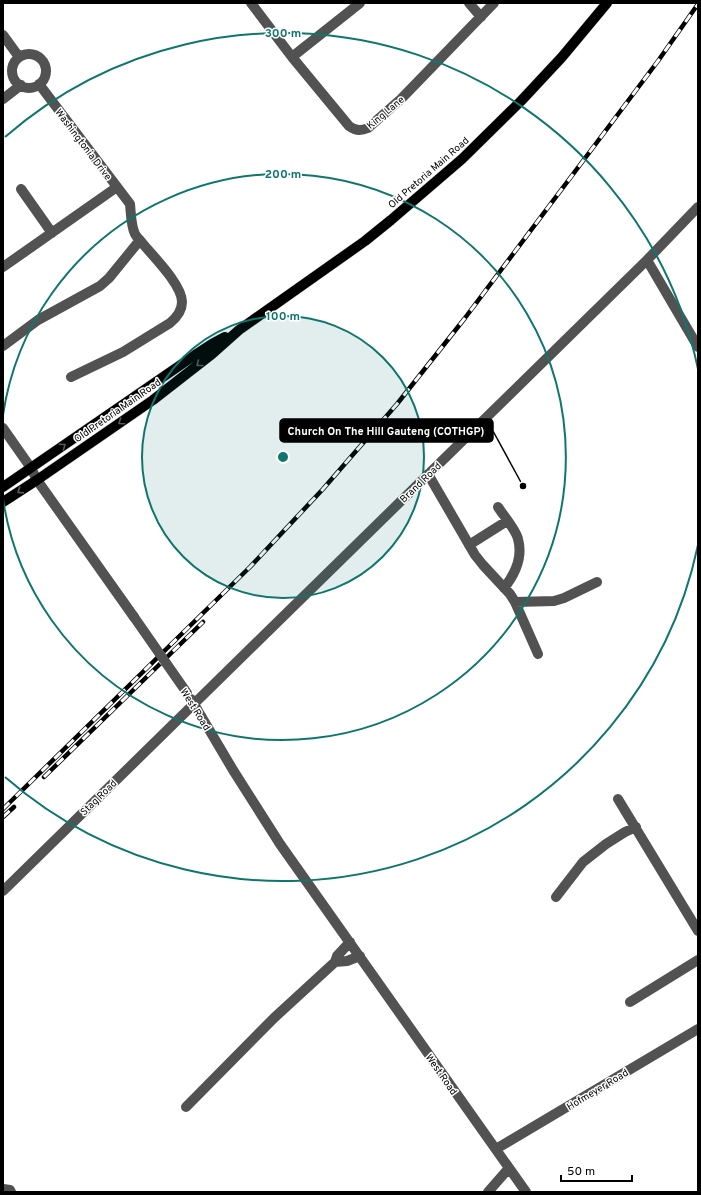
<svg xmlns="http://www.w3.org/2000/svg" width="701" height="1195" font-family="Overpass,sans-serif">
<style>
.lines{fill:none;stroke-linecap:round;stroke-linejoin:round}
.major-casing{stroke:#dbdbdb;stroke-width:11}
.minor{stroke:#525252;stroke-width:10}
.major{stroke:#000;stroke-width:10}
.rail-casing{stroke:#000;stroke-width:4.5}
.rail{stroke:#fff;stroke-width:3;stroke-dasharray:9;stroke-linecap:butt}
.minor-bridge{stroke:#525252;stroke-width:10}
.oneway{stroke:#595959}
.ring{fill:none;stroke:#0f766e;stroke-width:2}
.labels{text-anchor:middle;stroke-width:3;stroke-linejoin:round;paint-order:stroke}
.street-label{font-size:10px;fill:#000;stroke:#fff}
.centre{fill:#0f766e;stroke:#fff;stroke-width:2}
.ring-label{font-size:12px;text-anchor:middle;font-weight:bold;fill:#0f766e;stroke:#fff;stroke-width:3;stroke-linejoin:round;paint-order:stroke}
.leader{fill:none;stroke:#000;stroke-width:1.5}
.callout-dot{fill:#000;stroke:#fff;stroke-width:1.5}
.callout{fill:#000;stroke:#000;stroke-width:1.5}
.callout-label{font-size:11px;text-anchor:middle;font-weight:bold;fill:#fff}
</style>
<rect width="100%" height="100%" fill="#fff"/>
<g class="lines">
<g class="major-casing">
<path id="major" d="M3 487 195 355 212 344 225 337
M3 502 37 480 153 400 212 354 239 330 365 241 391 220 462 159 521 101 562 57 607 3"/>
</g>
<path class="minor" d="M251 3 292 57 349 126C356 131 361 131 368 128L401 99 494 3
M469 3 481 17
M3 35 19 57
M12 71a17 17 0 1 1 34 0a17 17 0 1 1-34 0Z
M292 57 360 3
M39 84 130 204C131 214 131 226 135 234 137 238 141 241 143 244 154 257 182 285 182 302 182 310 176 318 170 323L123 352 71 377
M3 99 21 85
M21 189 52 233
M647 260 698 347
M3 267 117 187
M3 346 38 320 100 286 109 278 140 240
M3 428 31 468 37 480 134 617
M428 474 475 555 483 565 510 594 515 602 538 654
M498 507C503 515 516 530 518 539 523 557 516 573 504 588
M469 545 507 521
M515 602 554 601 564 598 597 582
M191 699 233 770 280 844 526 1192
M618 799 698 931
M3 891 647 260 698 207
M556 897 583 862 606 844 625 832 636 827
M335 962 347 961 360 956
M630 1002 698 960
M186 1107 274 1018 335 962 337 956 350 942
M496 1149 698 1029
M3 1189 10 1190 11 1192
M488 1192 509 1168"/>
<use href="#major" class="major"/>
<g class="rail-casing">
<path id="rail" d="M44 777 203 622
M3 809 250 567 323 489 397 404 465 318 658 61 698 4
M3 817 14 807"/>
</g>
<use href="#rail" class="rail"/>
<path class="minor-bridge" d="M134 617 187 693"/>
</g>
<defs><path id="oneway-chevron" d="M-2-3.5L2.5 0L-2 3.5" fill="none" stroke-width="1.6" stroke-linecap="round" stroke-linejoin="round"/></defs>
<g class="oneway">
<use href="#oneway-chevron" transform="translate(199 364) rotate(142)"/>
<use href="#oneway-chevron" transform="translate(121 422) rotate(145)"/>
<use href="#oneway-chevron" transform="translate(63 446) rotate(-35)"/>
<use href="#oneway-chevron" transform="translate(20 491) rotate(147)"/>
</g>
<circle cx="283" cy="457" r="141" fill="#0f766e" fill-opacity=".12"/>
<g class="ring">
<circle cx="283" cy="457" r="141"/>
<path d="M3 415A283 283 0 1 1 3 499"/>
<path d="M698 545A424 424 0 0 1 5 777M5 137A424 424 0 0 1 698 369"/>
</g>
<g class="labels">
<g class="street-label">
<text transform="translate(385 112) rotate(-40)" y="4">King Lane</text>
<text transform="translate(84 144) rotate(53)" y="4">Washingtonia Drive</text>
<text transform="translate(428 172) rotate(-41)" y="4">Old Pretoria Main Road</text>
<text transform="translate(117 410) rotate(-35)" y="4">Old Pretoria Main Road</text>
<text transform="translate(420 482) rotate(-44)" y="4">Brand Road</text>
<text transform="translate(196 709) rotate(58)" y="4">West Road</text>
<text transform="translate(98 797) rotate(-44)" y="4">Stag Road</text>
<text transform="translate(442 1074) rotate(55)" y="4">West Road</text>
<text transform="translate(597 1089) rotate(-31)" y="4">Hofmeyer Road</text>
</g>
</g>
<circle cx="283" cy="457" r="6" class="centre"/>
<g class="ring-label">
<text x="283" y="37">300 m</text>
<text x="283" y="178">200 m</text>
<text x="283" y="320">100 m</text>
</g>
<path class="leader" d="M523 486L493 431"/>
<circle class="callout-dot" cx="523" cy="486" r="4"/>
<rect class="callout" x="280" y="419" width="213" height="23" rx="4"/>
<g class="callout-label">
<text x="386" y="435">Church On The Hill Gauteng (COTHGP)</text>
</g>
<rect width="701" height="1195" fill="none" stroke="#000000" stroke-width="8"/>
<path d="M561 1175v6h71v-6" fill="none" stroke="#000000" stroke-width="2"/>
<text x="567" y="1175" font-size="12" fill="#000000" stroke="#ffffff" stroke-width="3" paint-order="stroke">50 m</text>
</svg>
